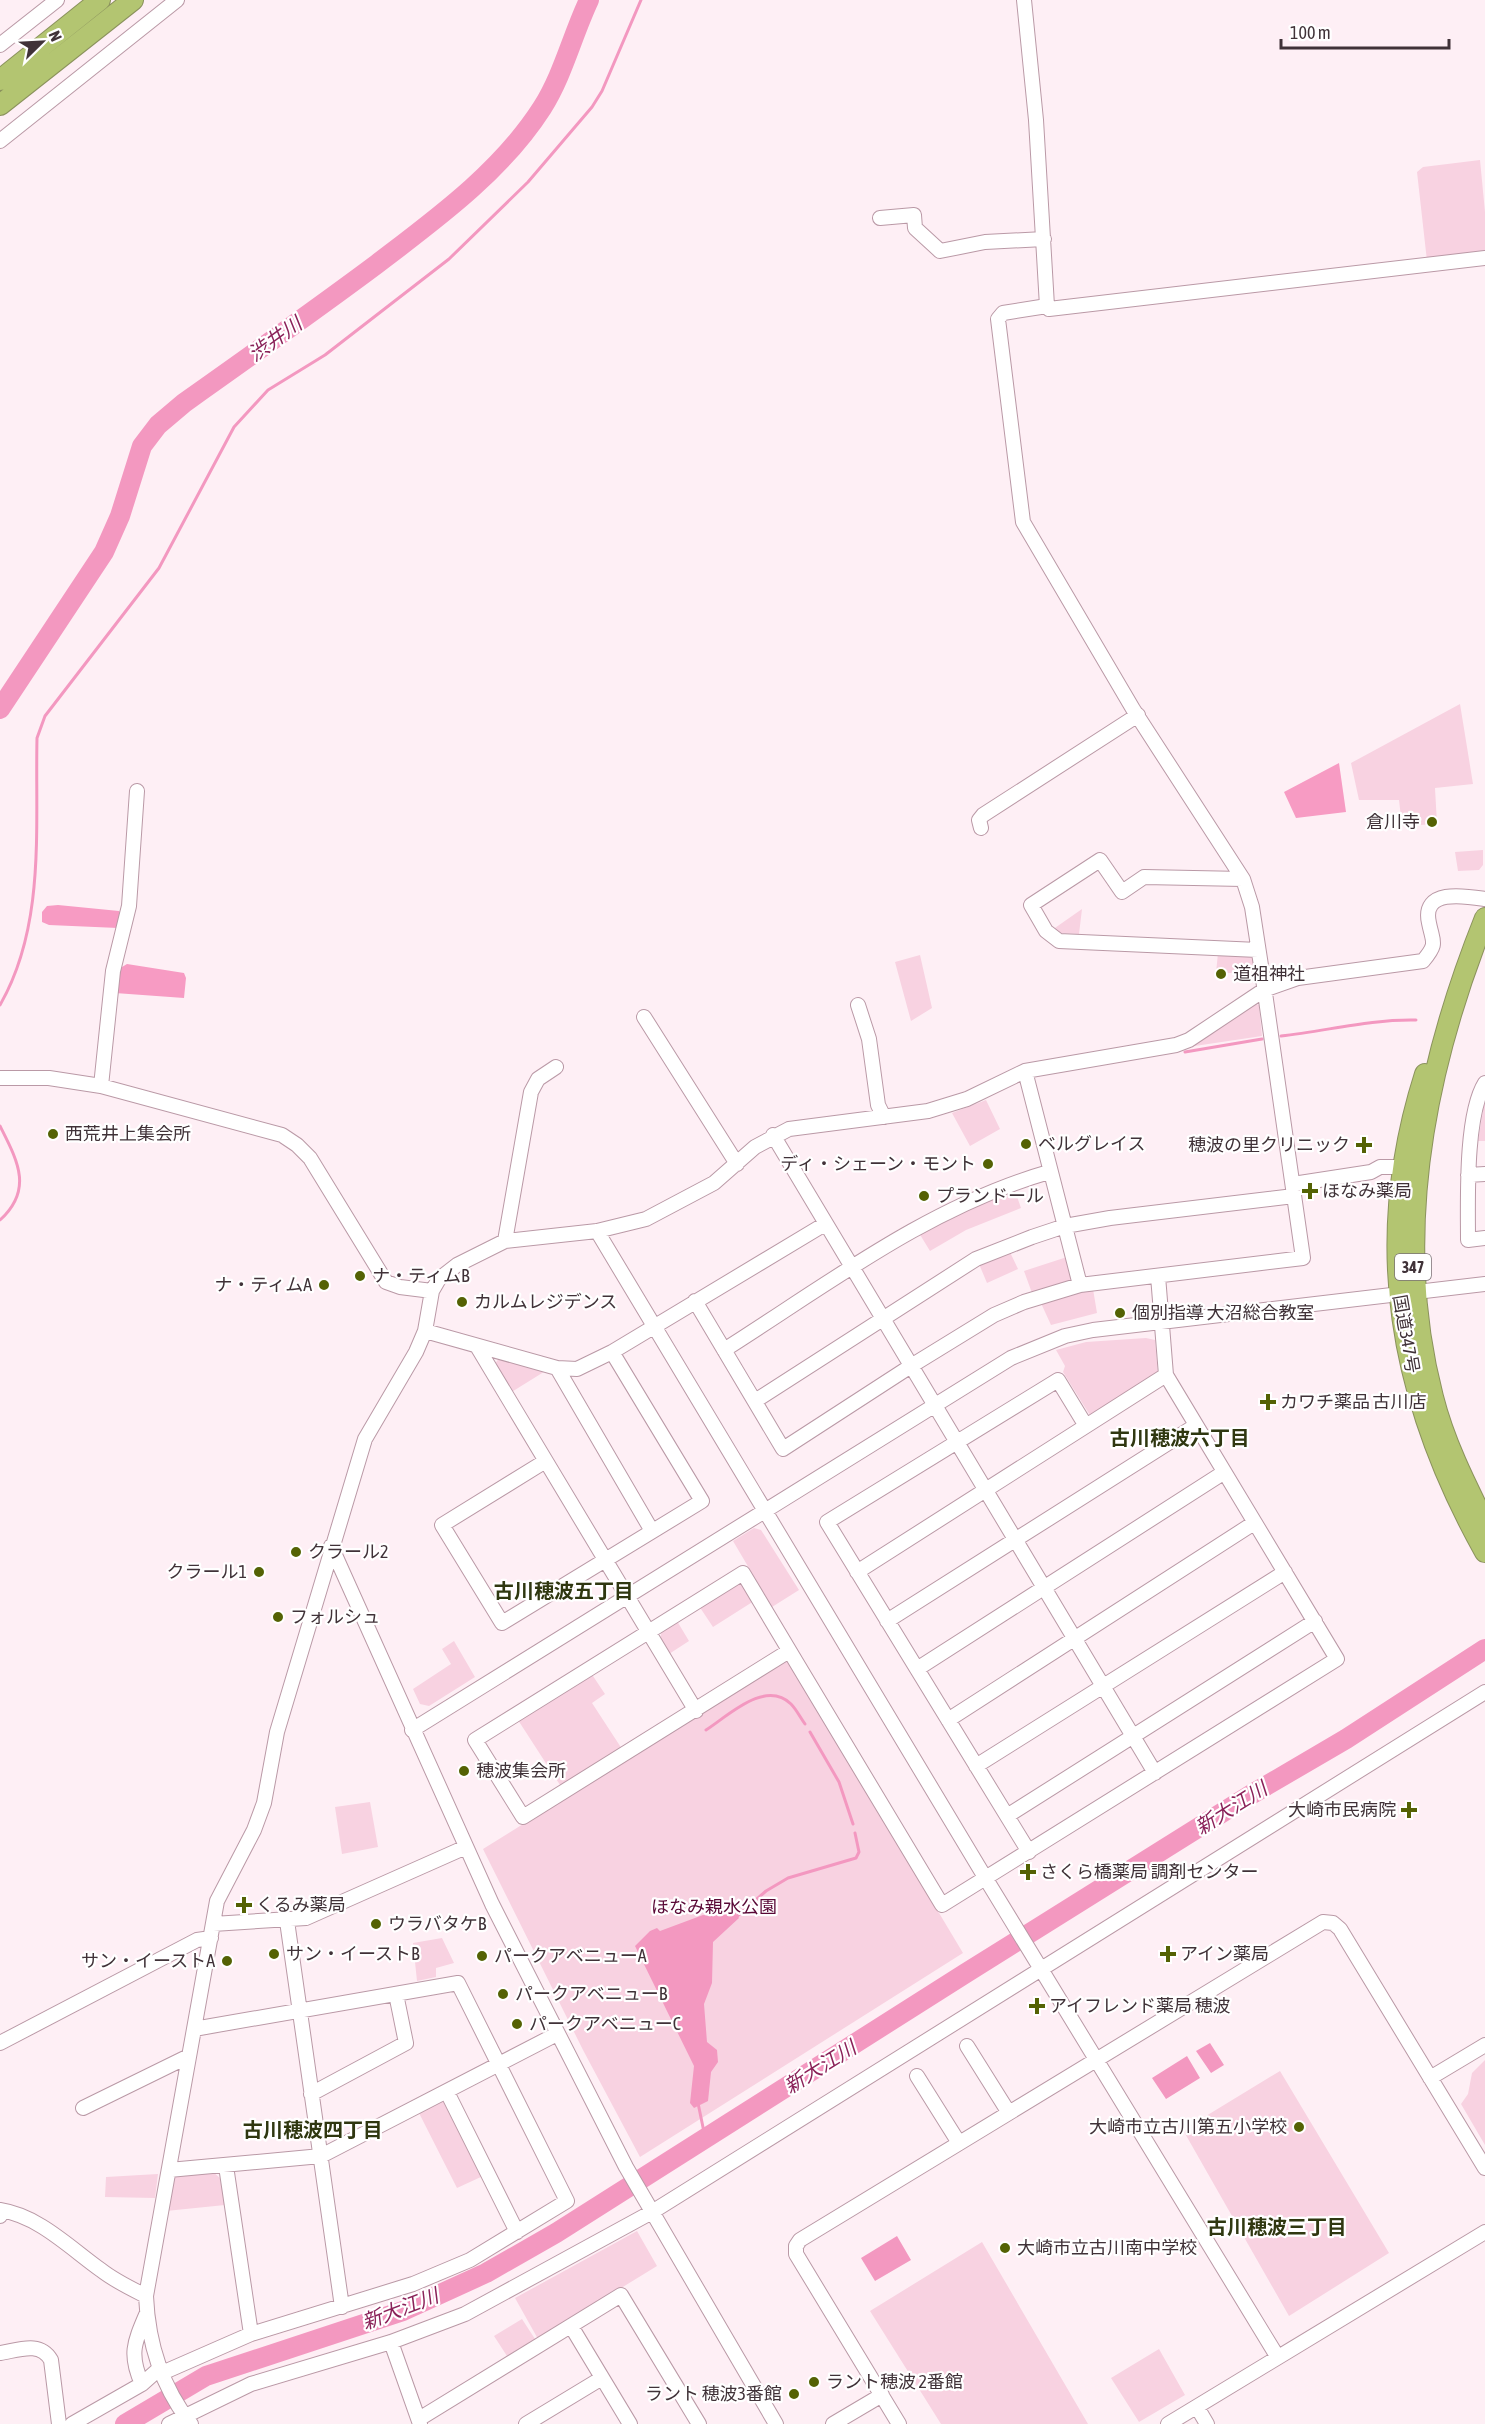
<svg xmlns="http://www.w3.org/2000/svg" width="1485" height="2424" font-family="'Asap Condensed','Noto Sans JP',sans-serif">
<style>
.green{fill:#f8d2e1}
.forest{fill:#f79bc3}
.water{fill:#f398c0}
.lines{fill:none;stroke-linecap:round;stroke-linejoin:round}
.stream{stroke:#f398c0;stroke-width:3}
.river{stroke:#f398c0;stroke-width:20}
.minor-casing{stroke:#ba99a6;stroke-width:16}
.highway-casing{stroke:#8b925d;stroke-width:22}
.minor{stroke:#fff;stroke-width:14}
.highway{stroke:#b3c571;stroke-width:20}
.poi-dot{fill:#546204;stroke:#fff;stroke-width:2}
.labels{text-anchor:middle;stroke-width:4.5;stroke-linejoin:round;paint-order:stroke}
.shield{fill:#fff;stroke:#797074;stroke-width:1.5}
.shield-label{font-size:16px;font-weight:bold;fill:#403238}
.poi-label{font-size:18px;fill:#403238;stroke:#fff;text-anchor:start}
.street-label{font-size:18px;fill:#403238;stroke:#fff}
.park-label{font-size:18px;fill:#590836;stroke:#fff}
.water-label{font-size:20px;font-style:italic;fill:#8a2259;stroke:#fff}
.neighbourhood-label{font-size:20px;font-weight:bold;fill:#2f3710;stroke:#fff}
</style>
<rect width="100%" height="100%" fill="#feeff5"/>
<path class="green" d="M1480 160 1485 212V254L1427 261 1417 172 1423 167Z
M1460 704 1473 784 1435 788 1437 824 1402 826 1399 800H1359L1351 763Z
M1483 850V865L1479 870 1458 871 1455 852Z
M1082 909 1079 934 1060 933 1052 930Z
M1218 953 1254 956 1256 973H1216Z
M920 955 932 1008 911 1021 895 962Z
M1254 1003 1259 1005 1262 1036 1188 1047Z
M1485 1098V1141H1478Z
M986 1100 1000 1129 970 1146 952 1113Z
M1014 1188 1021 1208 966 1230 930 1251 919 1233Z
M1009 1250 1018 1269 987 1283 979 1264Z
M1067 1257 1073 1276 1068 1283 1032 1293 1024 1271Z
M1093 1289 1097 1313 1051 1325 1040 1301Z
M1146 1338 1155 1340 1158 1375 1091 1417 1063 1372 1065 1366 1056 1350 1086 1342Z
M500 1357 547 1370 510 1393 494 1365Z
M754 1528 761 1530 799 1590 772 1607 733 1541Z
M737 1583 744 1585 754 1601 713 1627 699 1606Z
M677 1621 689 1641 669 1654 660 1639 662 1630Z
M454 1641 475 1677 429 1706 420 1704 413 1689 451 1664 442 1649Z
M787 1659 963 1953 640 2157 583 2050 483 1849Z
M591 1673 605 1694 592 1703 622 1749 562 1788 518 1720Z
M370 1802 378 1847 342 1854 335 1807Z
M442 1938 454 1963 436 1968V1977L417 1981 413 1943Z
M1485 2060V2145L1461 2104 1468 2094 1472 2073Z
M1280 2071 1389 2253 1289 2316 1183 2130Z
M445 2100 483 2176 457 2188 419 2113Z
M213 2172 220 2178 225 2205 166 2211 171 2180 175 2177Z
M158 2174 155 2198 105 2197 106 2177Z
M637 2231 657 2266 538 2339 515 2298Z
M982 2242 1088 2424H941L870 2311Z
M522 2319 535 2339 507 2356 494 2336Z
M1159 2349 1185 2395 1139 2422 1111 2378Z"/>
<path class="forest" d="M1339 763 1346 812 1296 818 1284 792Z
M58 905 119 911 123 919 118 928 49 925 42 922V912L47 906Z
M127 964 184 973 186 978 184 998 115 993 117 970Z"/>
<path class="water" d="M732 1908 739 1918 713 1942 712 1983 704 2004 707 2042 717 2050 718 2062 711 2072 708 2101 694 2108 690 2103 694 2066 635 1946 650 1931 657 1928 660 1931 703 1915 715 1916Z
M1210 2043 1224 2065 1211 2073 1196 2051Z
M1187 2056 1200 2078 1166 2099 1152 2078Z
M897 2236 911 2260 875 2281 861 2258Z"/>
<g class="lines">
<path class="stream" d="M0 1005C46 925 35 827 37 738L45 716 159 568 234 427 268 390 325 355 449 259 528 182 592 107 602 91 641 0
M1281 1036C1327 1031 1370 1019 1416 1020
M1185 1052 1262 1039
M0 1126C17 1160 34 1189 0 1220
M706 1730C728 1716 765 1679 791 1704 796 1709 800 1717 805 1724
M810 1732 839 1782 853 1824
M735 1918 766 1891 788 1878 856 1858 859 1852 855 1833
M698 2103 705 2137"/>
<path class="river" d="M0 709 104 552 120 516 142 446 158 425 184 403C249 357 314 311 377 264 436 219 501 172 542 108 563 75 572 36 589 0
M125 2424 206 2376 403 2311 486 2273 556 2233 966 1973 1252 1794 1346 1739 1485 1649"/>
<g class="minor-casing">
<path id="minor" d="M0 45 57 0
M0 141 177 0
M880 218 914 215 915 228 940 251 985 242 1044 239
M1047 306 1049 309 1485 258
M981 828 979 820 983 815 1138 715
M1243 879 1144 877 1122 892 1100 860 1031 905 1046 931 1059 941 1258 950
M858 1005 869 1039 878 1105 884 1117
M644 1017 737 1164
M1025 1071 1080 1285
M0 1078H49L101 1086 282 1135 297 1145 310 1158 386 1282 400 1287 432 1291
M1485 1083C1465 1115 1468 1201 1468 1240L1485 1238
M101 1086 113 971 129 906 137 791
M773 1135 1155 1773
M1468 1175 1485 1174
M1293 1184 1371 1172 1380 1167H1404
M597 1231 986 1879 1277 2356
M505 1241 531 1092 538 1079 556 1067
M695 1301 783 1449 911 1366 994 1315 1024 1302 1080 1285 1303 1258 1262 972 1252 907 1243 879 1133 709 1023 522 998 319 1003 313 1047 306 1036 120 1024 0
M425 1331 557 1368 577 1369 612 1352 825 1224
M478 1348 696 1711
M724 1350C828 1284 930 1206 1049 1172
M557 1368 652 1531
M755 1401 976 1259 1032 1237 1065 1226 1110 1218 1294 1196
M544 1462 442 1525 502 1623 702 1501 612 1352
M331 1546 492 1904 626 2167 776 2424
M857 1572 1166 1375
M887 1621 1195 1426
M789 1651 523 1817 475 1740 743 1573C809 1684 876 1795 942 1905L1337 1659 1166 1375 1158 1276
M917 1669 1223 1473
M948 1720 1254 1523
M412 1730 1011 1358 1065 1336 1093 1330 1485 1284
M976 1766 1285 1572
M1007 1816 1315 1621
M1029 1852 827 1522 1058 1380 1086 1426
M287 1921 342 2307
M213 1924 306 1918 466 1847
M194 2029 458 1983 567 2201 470 2260 413 2284 251 2334 226 2166
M0 2043 197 1940 211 1938
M967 2046 1009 2113
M917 2076 959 2143
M1430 2078 1485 2045
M447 2092 517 2232
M311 2094 406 2043 396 1994
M83 2108 189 2056
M169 2170 321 2156 557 2034
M0 2216V2210C39 2216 70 2248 101 2270 115 2281 130 2288 146 2296
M571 2326 630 2424
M391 2342 420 2424
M0 2353C19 2350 40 2341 51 2360L59 2424
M162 2373 251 2334
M142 2384C129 2355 134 2343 146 2315
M1197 2407 1207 2424
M419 2419 621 2295 699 2424
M72 2424 142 2384 160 2368
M169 2424 251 2384 391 2342 465 2314 652 2212 1485 1692
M191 2424C162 2387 148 2342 146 2296L217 1901 254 1830 264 1803 277 1732 365 1439 416 1352 425 1331 432 1291 439 1279 457 1265 505 1241 597 1231 646 1219 714 1183 755 1147 789 1129 928 1111 967 1099 1025 1071 1176 1045 1189 1040 1264 990 1298 978 1423 961C1438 943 1433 943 1429 923 1421 888 1466 896 1485 899
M526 2424 602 2378
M833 2424 882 2395
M899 2424 796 2254V2246L800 2240 1323 1922 1333 1923 1340 1929 1485 2168
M1168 2424 1485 2232"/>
</g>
<g class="highway-casing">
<path id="highway" d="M0 80 100 0
M0 105 133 0
M1485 918C1424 1070 1391 1236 1433 1397 1444 1441 1465 1483 1485 1523
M1425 1074C1371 1243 1399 1399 1485 1552"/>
</g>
<use href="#minor" class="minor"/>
<use href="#highway" class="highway"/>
</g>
<g class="poi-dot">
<circle cx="1432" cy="822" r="6"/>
<circle cx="1221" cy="974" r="6"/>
<circle cx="53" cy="1134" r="6"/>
<circle cx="1026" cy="1144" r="6"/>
<path d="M1361 1136h6v6h6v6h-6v6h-6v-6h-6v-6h6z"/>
<circle cx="988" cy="1164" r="6"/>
<path d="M1307 1182h6v6h6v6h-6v6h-6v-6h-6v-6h6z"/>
<circle cx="924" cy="1196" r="6"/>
<circle cx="360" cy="1276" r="6"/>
<circle cx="324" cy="1285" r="6"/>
<circle cx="462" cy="1302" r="6"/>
<circle cx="1120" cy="1313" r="6"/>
<path d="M1265 1393h6v6h6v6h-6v6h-6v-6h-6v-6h6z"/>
<circle cx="296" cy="1552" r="6"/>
<circle cx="259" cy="1572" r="6"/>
<circle cx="278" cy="1617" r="6"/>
<circle cx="464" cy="1771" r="6"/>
<path d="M1406 1801h6v6h6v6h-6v6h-6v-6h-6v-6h6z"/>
<path d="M1025 1863h6v6h6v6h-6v6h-6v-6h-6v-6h6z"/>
<path d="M241 1896h6v6h6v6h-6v6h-6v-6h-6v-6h6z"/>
<circle cx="376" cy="1924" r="6"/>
<circle cx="274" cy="1954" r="6"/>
<path d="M1165 1945h6v6h6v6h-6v6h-6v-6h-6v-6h6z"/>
<circle cx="482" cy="1956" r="6"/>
<circle cx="227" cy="1961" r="6"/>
<circle cx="503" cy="1994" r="6"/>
<path d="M1034 1997h6v6h6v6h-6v6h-6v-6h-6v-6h6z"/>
<circle cx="517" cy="2024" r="6"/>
<circle cx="1299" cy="2127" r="6"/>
<circle cx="1005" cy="2248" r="6"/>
<circle cx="814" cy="2382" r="6"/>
<circle cx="794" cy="2394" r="6"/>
</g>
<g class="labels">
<rect class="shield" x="1395" y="1254" width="36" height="26" rx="4.5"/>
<g class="shield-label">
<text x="1413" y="1273">347</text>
</g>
<g class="poi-label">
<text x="1420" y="828" text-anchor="end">倉川寺</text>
<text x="1233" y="980">道祖神社</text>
<text x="65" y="1140">西荒井上集会所</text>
<text x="1038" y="1150">ベルグレイス</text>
<text x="1350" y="1151" text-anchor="end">穂波の里クリニック</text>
<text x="976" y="1170" text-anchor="end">ディ・シェーン・モント</text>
<text x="1322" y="1197">ほなみ薬局</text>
<text x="936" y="1202">プランドール</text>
<text x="372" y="1282">ナ・ティムB</text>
<text x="312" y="1291" text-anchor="end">ナ・ティムA</text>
<text x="474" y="1308">カルムレジデンス</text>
<text x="1132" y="1319">個別指導 大沼総合教室</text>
<text x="1280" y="1408">カワチ薬品 古川店</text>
<text x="308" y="1558">クラール2</text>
<text x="247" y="1578" text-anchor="end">クラール1</text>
<text x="290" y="1623">フォルシュ</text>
<text x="476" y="1777">穂波集会所</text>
<text x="1396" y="1816" text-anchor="end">大崎市民病院</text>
<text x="1040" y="1878">さくら橋薬局 調剤センター</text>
<text x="256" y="1911">くるみ薬局</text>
<text x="388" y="1930">ウラバタケB</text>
<text x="286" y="1960">サン・イーストB</text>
<text x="1180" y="1960">アイン薬局</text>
<text x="494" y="1962">パークアベニューA</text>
<text x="215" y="1967" text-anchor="end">サン・イーストA</text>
<text x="515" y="2000">パークアベニューB</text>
<text x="1049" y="2012">アイフレンド薬局 穂波</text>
<text x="529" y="2030">パークアベニューC</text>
<text x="1287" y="2133" text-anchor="end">大崎市立古川第五小学校</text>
<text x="1017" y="2254">大崎市立古川南中学校</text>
<text x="826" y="2388">ラント穂波 2番館</text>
<text x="782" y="2400" text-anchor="end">ラント 穂波3番館</text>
</g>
<g class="street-label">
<text transform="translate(1406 1334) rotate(80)" y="6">国道347号</text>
</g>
<g class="park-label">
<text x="714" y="1913">ほなみ親水公園</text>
</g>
<g class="water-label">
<text transform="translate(275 339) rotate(-36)" y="7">渋井川</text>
<text transform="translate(1231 1808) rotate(-32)" y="7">新大江川</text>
<text transform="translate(820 2067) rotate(-32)" y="7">新大江川</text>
<text transform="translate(400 2309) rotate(-21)" y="7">新大江川</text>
</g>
<g class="neighbourhood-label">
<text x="1180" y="1445">古川穂波六丁目</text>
<text x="564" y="1598">古川穂波五丁目</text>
<text x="313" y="2137">古川穂波四丁目</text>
<text x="1277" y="2234">古川穂波三丁目</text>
</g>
</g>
<g transform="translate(42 42) rotate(66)" stroke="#ffffff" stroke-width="4.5" paint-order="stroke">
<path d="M0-4.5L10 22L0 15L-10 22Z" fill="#403238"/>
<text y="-9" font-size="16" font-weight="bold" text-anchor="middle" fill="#403238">N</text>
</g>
<path d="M1281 39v9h168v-9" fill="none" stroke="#403238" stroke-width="3"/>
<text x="1290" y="39" font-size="18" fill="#403238" stroke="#ffffff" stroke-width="4.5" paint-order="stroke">100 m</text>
</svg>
